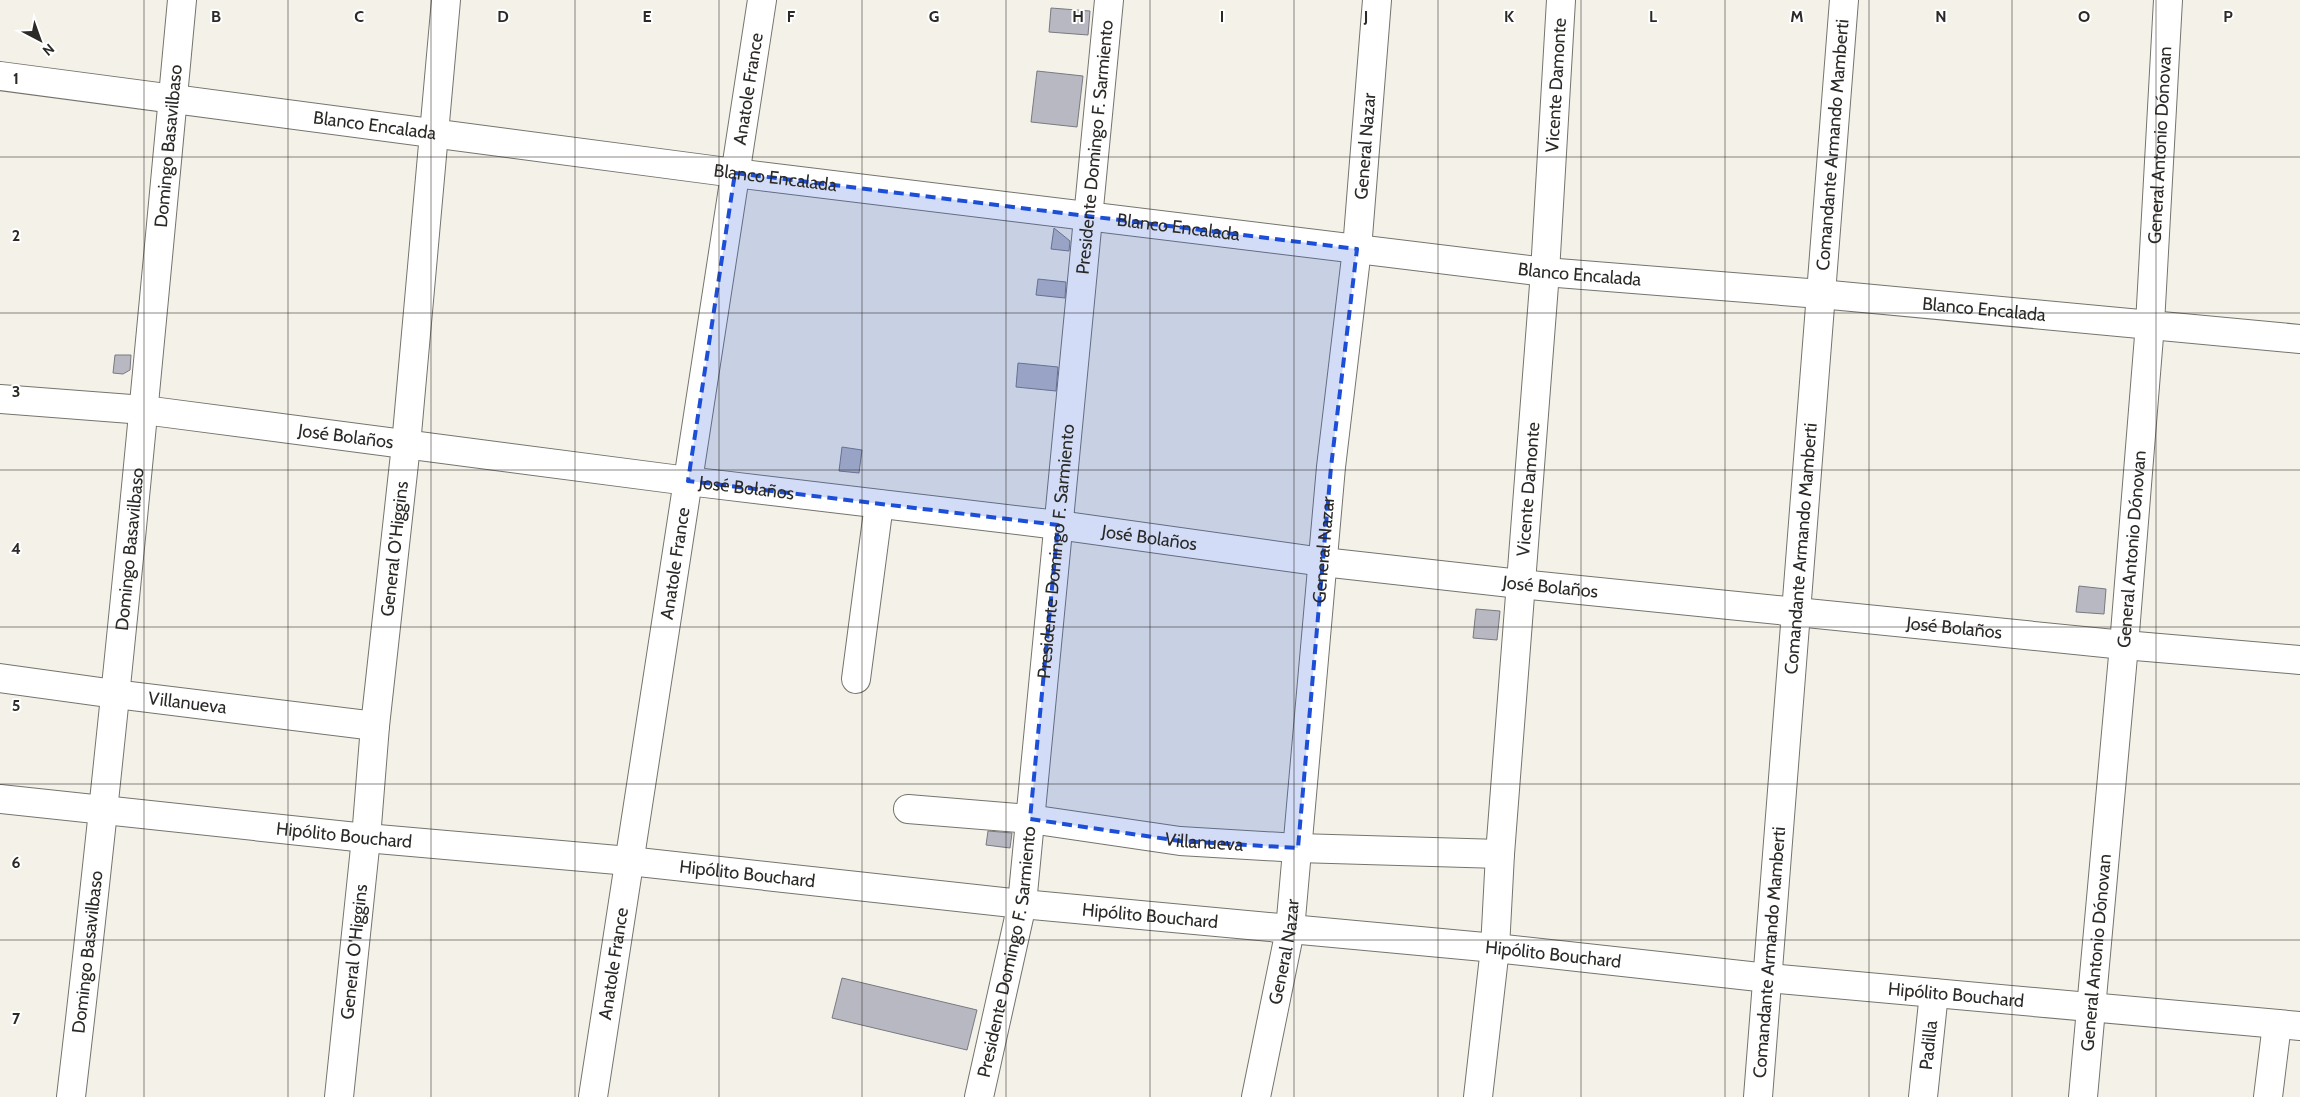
<svg xmlns="http://www.w3.org/2000/svg" width="2300" height="1097" font-family="Cabin,sans-serif">
<style>
.building{fill:#b7b8c1;stroke:#797981}
.lines{fill:none;stroke-linecap:round;stroke-linejoin:round}
.minor-casing{stroke:#75746c;stroke-width:30}
.minor{stroke:#fff;stroke-width:28}
.marked{fill:#1d4ed8;fill-opacity:0.2;stroke:#1d4ed8;stroke-width:4;stroke-dasharray:10 6;stroke-linejoin:round}
.grid{fill:none;stroke:#2b2a27;stroke-width:1;stroke-opacity:0.55}
.labels{text-anchor:middle;stroke-width:4;stroke-linejoin:round;paint-order:stroke}
.street-label{font-size:18px;fill:#2b2a27;stroke:#fff}
.grid-label{font-size:16px;text-anchor:middle;font-weight:bold;fill:#2b2a27;stroke:#fff;stroke-width:4;stroke-linejoin:round;paint-order:stroke}
</style>
<rect width="100%" height="100%" fill="#f3f1e8"/>
<path class="building" d="M1051 8 1090 11 1088 35 1049 32Z
M1037 71 1083 76 1077 127 1031 122Z
M1054 228 1070 241 1069 251 1051 249Z
M1038 279 1066 282 1065 298 1036 295Z
M115 355H131L130 370 123 374 113 373Z
M1018 363 1058 367 1056 391 1016 387Z
M842 447 862 450 859 473 839 471Z
M2079 586 2106 589 2104 614 2076 612Z
M1476 609 1500 611 1497 640 1473 638Z
M988 831 1012 833 1010 848 986 845Z
M842 978 977 1010 967 1050 832 1018Z"/>
<g class="lines">
<g class="minor-casing">
<g id="minor">
<path id="s1" d="M0 76 735 173 1545 272 1820 294 2300 339"/>
<path id="s2" d="M0 399 144 410 688 481 1058 525 1323 562 1520 584 2124 645 2300 660"/>
<path id="s3" d="M0 678 115 694 375 726"/>
<path d="M856 679 879 504"/>
<path id="s4" d="M0 799 366 838 629 861 1022 904 1495 948 1768 978 2300 1026"/>
<path id="s5" d="M908 809 1030 819 1180 841 1298 848 1500 854"/>
<path id="s6" d="M71 1097C114 732 148 366 182 0"/>
<path id="s7" d="M339 1097 366 838 375 726 406 445 446 0"/>
<path id="s8" d="M593 1097 762 0"/>
<path id="s9" d="M979 1097 1022 904 1109 0"/>
<path id="s10" d="M1256 1097 1290 930 1331 467 1357 249 1377 0"/>
<path id="s11" d="M1478 1097 1495 948 1500 854 1545 272 1561 0"/>
<path id="s12" d="M1758 1097 1844 0"/>
<path id="s13" d="M1923 1097 1934 993"/>
<path id="s14" d="M2083 1097 2124 645 2150 324 2168 0"/>
<path d="M2268 1097 2277 1024"/>
</g>
</g>
<use href="#minor" class="minor"/>
</g>
<path class="marked" d="M735 173 1357 249 1331 467 1298 848 1180 841 1030 819 1058 525 688 481Z"/>
<path class="grid" d="M144 0V1097M288 0V1097M431 0V1097M575 0V1097M719 0V1097M862 0V1097M1006 0V1097M1150 0V1097M1294 0V1097M1438 0V1097M1581 0V1097M1725 0V1097M1869 0V1097M2012 0V1097M2156 0V1097M0 157H2300M0 313H2300M0 470H2300M0 627H2300M0 784H2300M0 940H2300"/>
<g class="labels">
<g class="street-label">
<text dy="6" stroke="none"><textPath href="#s11" startOffset="1015">Vicente Damonte</textPath></text>
<text dy="6" stroke="none"><textPath href="#s8" startOffset="1020">Anatole France</textPath></text>
<text dy="6" stroke="none"><textPath href="#s1" startOffset="378">Blanco Encalada</textPath></text>
<text dy="6" stroke="none"><textPath href="#s12" startOffset="955">Comandante Armando Mamberti</textPath></text>
<text dy="6" stroke="none"><textPath href="#s14" startOffset="955">General Antonio Dónovan</textPath></text>
<text dy="6" stroke="none"><textPath href="#s6" startOffset="956">Domingo Basavilbaso</textPath></text>
<text dy="6" stroke="none"><textPath href="#s9" startOffset="958">Presidente Domingo F. Sarmiento</textPath></text>
<text dy="6" stroke="none"><textPath href="#s10" startOffset="958">General Nazar</textPath></text>
<text dy="6" stroke="none"><textPath href="#s1" startOffset="782">Blanco Encalada</textPath></text>
<text dy="6" stroke="none"><textPath href="#s1" startOffset="1188">Blanco Encalada</textPath></text>
<text dy="6" stroke="none"><textPath href="#s1" startOffset="1592">Blanco Encalada</textPath></text>
<text dy="6" stroke="none"><textPath href="#s1" startOffset="1998">Blanco Encalada</textPath></text>
<text dy="6" stroke="none"><textPath href="#s2" startOffset="348">José Bolaños</textPath></text>
<text dy="6" stroke="none"><textPath href="#s2" startOffset="752">José Bolaños</textPath></text>
<text dy="6" stroke="none"><textPath href="#s11" startOffset="610">Vicente Damonte</textPath></text>
<text dy="6" stroke="none"><textPath href="#s2" startOffset="1158">José Bolaños</textPath></text>
<text dy="6" stroke="none"><textPath href="#s12" startOffset="550">Comandante Armando Mamberti</textPath></text>
<text dy="6" stroke="none"><textPath href="#s6" startOffset="551">Domingo Basavilbaso</textPath></text>
<text dy="6" stroke="none"><textPath href="#s7" startOffset="551">General O'Higgins</textPath></text>
<text dy="6" stroke="none"><textPath href="#s14" startOffset="550">General Antonio Dónovan</textPath></text>
<text dy="6" stroke="none"><textPath href="#s9" startOffset="552">Presidente Domingo F. Sarmiento</textPath></text>
<text dy="6" stroke="none"><textPath href="#s10" startOffset="552">General Nazar</textPath></text>
<text dy="6" stroke="none"><textPath href="#s8" startOffset="540">Anatole France</textPath></text>
<text dy="6" stroke="none"><textPath href="#s2" startOffset="1562">José Bolaños</textPath></text>
<text dy="6" stroke="none"><textPath href="#s2" startOffset="1968">José Bolaños</textPath></text>
<text dy="6" stroke="none"><textPath href="#s3" startOffset="189">Villanueva</textPath></text>
<text dy="6" stroke="none"><textPath href="#s4" startOffset="346">Hipólito Bouchard</textPath></text>
<text dy="6" stroke="none"><textPath href="#s5" startOffset="298">Villanueva</textPath></text>
<text dy="6" stroke="none"><textPath href="#s4" startOffset="751">Hipólito Bouchard</textPath></text>
<text dy="6" stroke="none"><textPath href="#s4" startOffset="1156">Hipólito Bouchard</textPath></text>
<text dy="6" stroke="none"><textPath href="#s6" startOffset="146">Domingo Basavilbaso</textPath></text>
<text dy="6" stroke="none"><textPath href="#s7" startOffset="146">General O'Higgins</textPath></text>
<text dy="6" stroke="none"><textPath href="#s9" startOffset="148">Presidente Domingo F. Sarmiento</textPath></text>
<text dy="6" stroke="none"><textPath href="#s10" startOffset="148">General Nazar</textPath></text>
<text dy="6" stroke="none"><textPath href="#s12" startOffset="145">Comandante Armando Mamberti</textPath></text>
<text dy="6" stroke="none"><textPath href="#s14" startOffset="145">General Antonio Dónovan</textPath></text>
<text dy="6" stroke="none"><textPath href="#s4" startOffset="1561">Hipólito Bouchard</textPath></text>
<text dy="6" stroke="none"><textPath href="#s8" startOffset="135">Anatole France</textPath></text>
<text dy="6" stroke="none"><textPath href="#s4" startOffset="1966">Hipólito Bouchard</textPath></text>
<text dy="6" stroke="none"><textPath href="#s13" startOffset="52">Padilla</textPath></text>
</g>
</g>
<g class="grid-label">
<text x="216" y="22">B</text>
<text x="359" y="22">C</text>
<text x="503" y="22">D</text>
<text x="647" y="22">E</text>
<text x="791" y="22">F</text>
<text x="934" y="22">G</text>
<text x="1078" y="22">H</text>
<text x="1222" y="22">I</text>
<text x="1366" y="22">J</text>
<text x="1509" y="22">K</text>
<text x="1653" y="22">L</text>
<text x="1797" y="22">M</text>
<text x="1941" y="22">N</text>
<text x="2084" y="22">O</text>
<text x="2228" y="22">P</text>
<text x="16" y="84">1</text>
<text x="16" y="241">2</text>
<text x="16" y="397">3</text>
<text x="16" y="554">4</text>
<text x="16" y="711">5</text>
<text x="16" y="868">6</text>
<text x="16" y="1024">7</text>
</g>
<g transform="translate(40 40) rotate(139)" stroke="#ffffff" stroke-width="4" paint-order="stroke">
<path d="M0-4L9 19L0 12L-9 19Z" fill="#2b2a27"/>
<text y="-8" font-size="14" font-weight="bold" text-anchor="middle" fill="#2b2a27">N</text>
</g>
</svg>
